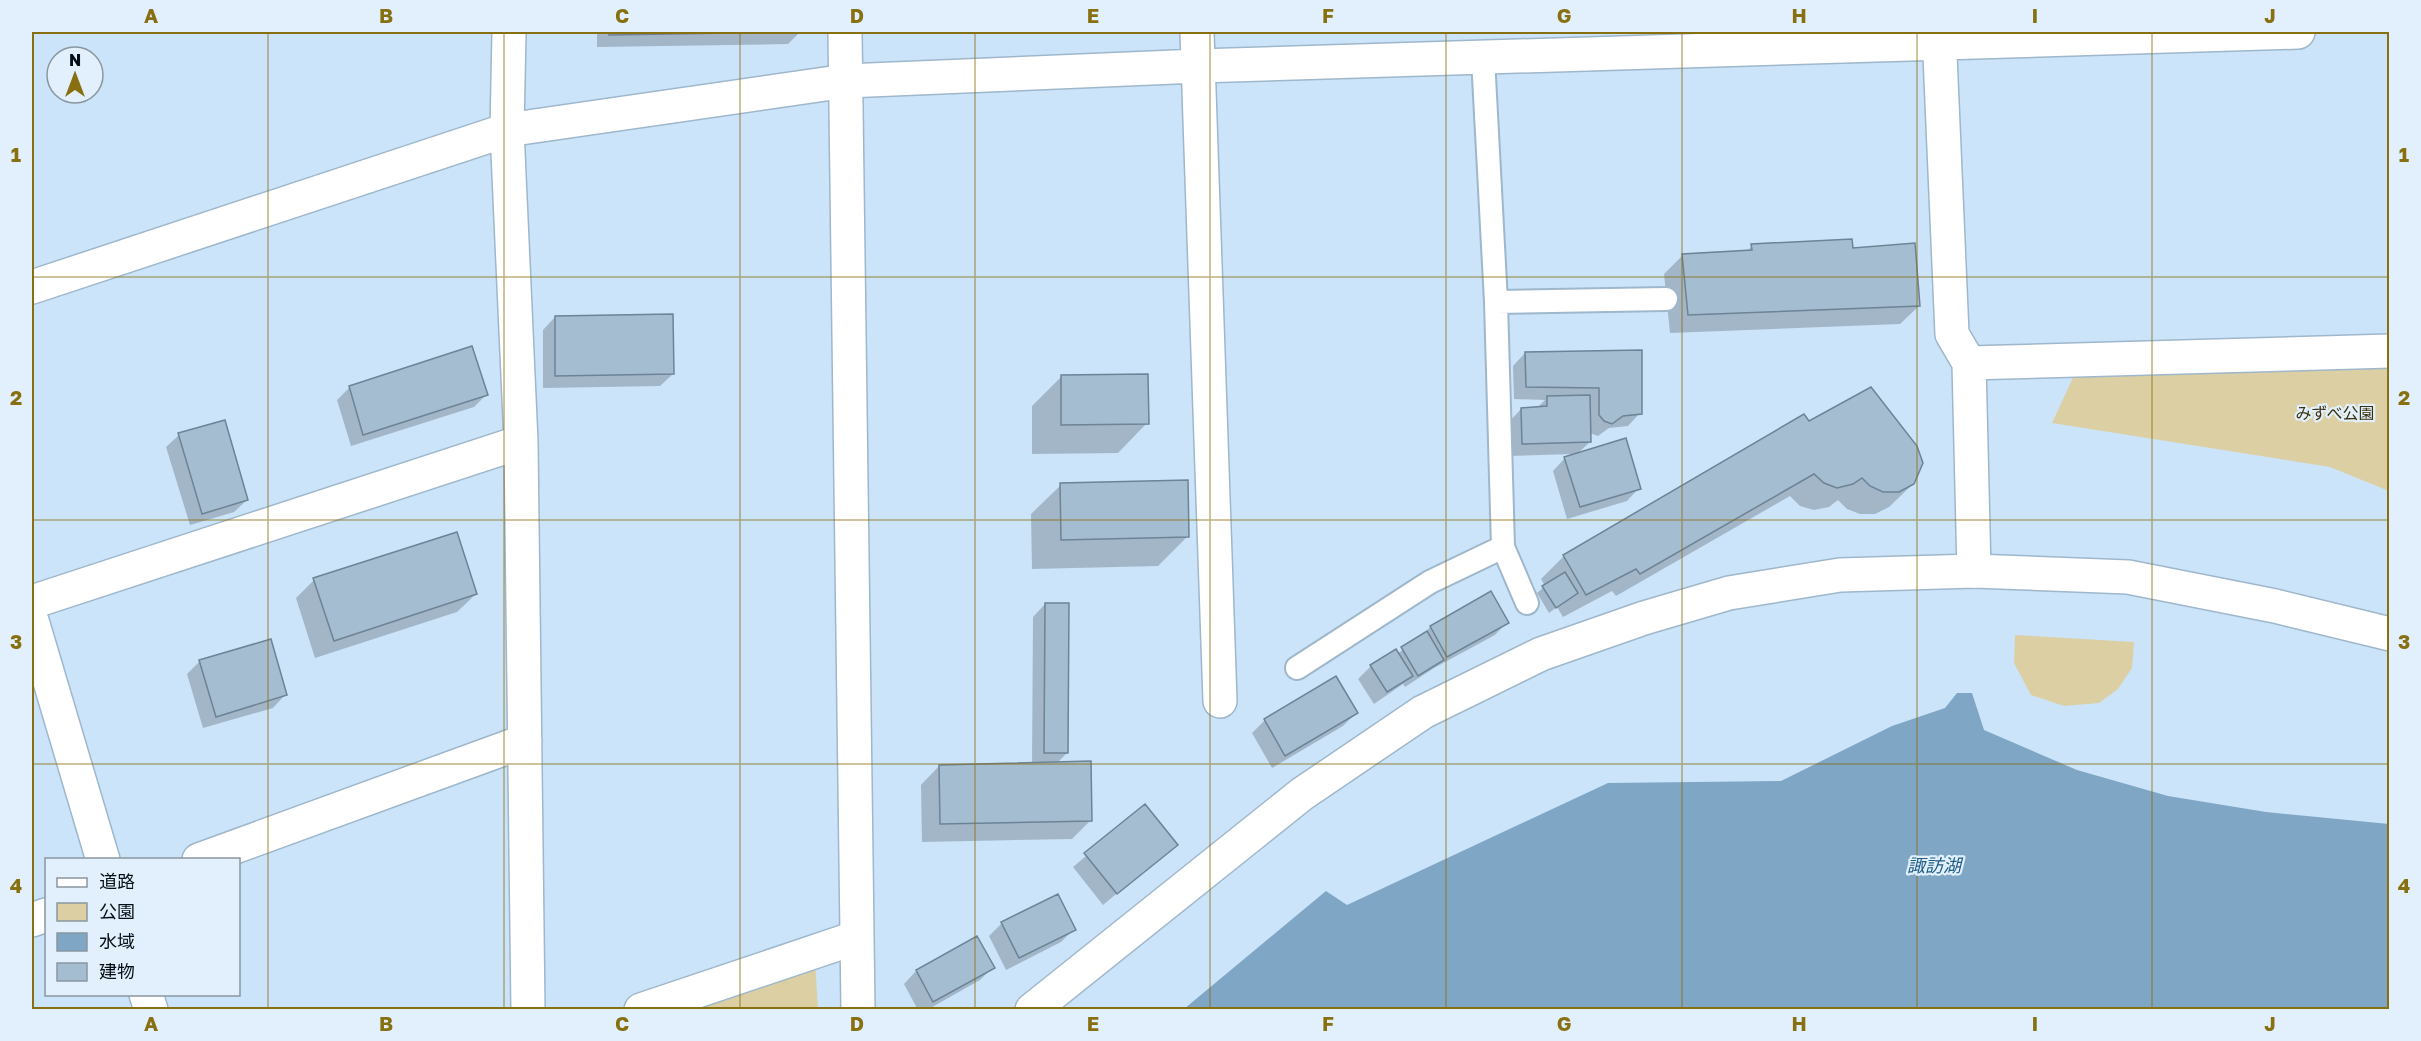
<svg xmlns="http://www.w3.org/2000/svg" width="2421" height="1041" font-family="'Golos Text','Noto Sans JP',sans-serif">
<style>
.green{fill:#dccfa4}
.water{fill:#7fa6c5}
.shadow{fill:#0003}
.building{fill:#a5bdd1;stroke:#6d8396;stroke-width:1.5}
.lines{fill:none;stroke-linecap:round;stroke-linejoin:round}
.service-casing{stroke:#9fb7cb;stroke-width:26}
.minor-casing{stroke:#9fb7cb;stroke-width:36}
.tertiary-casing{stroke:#9fb7cb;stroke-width:36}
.service{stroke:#fff;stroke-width:22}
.minor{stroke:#fff;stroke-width:33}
.tertiary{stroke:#fff;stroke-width:33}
.grid{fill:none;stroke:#887011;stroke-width:1.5;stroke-opacity:0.55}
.labels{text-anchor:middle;stroke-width:4.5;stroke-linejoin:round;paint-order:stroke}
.park-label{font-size:16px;fill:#392f08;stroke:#e1f0fc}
.water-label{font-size:18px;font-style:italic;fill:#1f5c86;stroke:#e1f0fc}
.neatline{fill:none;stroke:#887011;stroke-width:2}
.grid-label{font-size:20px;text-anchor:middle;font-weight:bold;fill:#887011}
</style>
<rect width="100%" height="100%" fill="#cbe4f9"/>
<path class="green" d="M2389 357V491L2330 467 2052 423 2077 369Z
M2015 635 2134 642 2132 668 2118 689 2099 703 2064 706 2031 695 2014 663Z
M815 960 818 1009H672Z"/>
<path class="water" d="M1957 693H1972L1984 730 2077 770 2168 796 2266 812 2389 824V1009H1184L1326 891 1347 905 1608 783 1781 781 1892 726 1945 708Z"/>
<path class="shadow" d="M597 32H800L788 44 597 47Z
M1752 246 1852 250 1919 306 1900 324 1670 333 1664 274 1682 256 1746 252Z
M555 317 673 374 660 386 543 388V330Z
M1640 352V413L1628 426 1609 428 1598 436 1590 433V442L1577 454 1639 488 1627 501 1567 519 1553 471 1565 458 1573 454 1510 456 1509 422 1521 409 1537 408 1545 400 1514 399 1513 366 1525 353Z
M1062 376 1147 423 1118 453 1032 454V406Z
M350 387 487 394 474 407 351 446 337 400Z
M1804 416 1809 423 1913 484 1889 507 1875 514H1860L1847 509 1838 500 1829 507 1814 510 1800 506 1790 496 1616 596 1612 591 1563 617 1557 607 1549 613 1537 593 1545 586 1541 579 1564 556Z
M179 435 247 500 234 512 190 525 166 447Z
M1061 485 1188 536 1158 566 1032 569 1031 514Z
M314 580 476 594 457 612 315 658 296 598Z
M1491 593 1507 622 1495 635 1434 668 1405 687 1403 684 1374 704 1358 679 1371 666 1397 654 1420 638 1430 627Z
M1045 604 1067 753 1056 764 1090 821 1072 839 922 842 921 785 939 766 1032 764 1033 617Z
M200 661 285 695 273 708 203 728 187 674Z
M1335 678 1356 713 1343 726 1272 768 1252 733 1265 720Z
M1145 806 1176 844 1103 905 1073 867Z
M1002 923 1074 929 1061 942 1006 970 989 936Z
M976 938 993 967 980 980 927 1010H918L904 984 916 971Z"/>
<path class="building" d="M609 32H802L609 35Z
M1852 239 1853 248 1915 243 1920 306 1688 315 1682 254 1752 250 1751 244Z
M673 314 674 374 555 376V316Z
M472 346 488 395 363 435 349 386Z
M1642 350V414L1623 416 1612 424 1604 421 1599 415V388L1526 387 1525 352Z
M1148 374 1149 424 1061 425V375Z
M1871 387 1917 446 1923 463 1914 484 1899 492H1883L1870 486 1862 478 1853 484 1837 488 1824 483 1814 474 1640 574 1636 569 1586 595 1563 555 1804 414 1809 421Z
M1590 395 1591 442 1522 444 1521 408 1547 406V396Z
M225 420 248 500 202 514 178 433Z
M1626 438 1641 489 1580 507 1564 457Z
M1188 480 1189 537 1061 540 1060 483Z
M457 532 477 594 334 641 313 578Z
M1565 572 1578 593 1556 608 1542 586Z
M1491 591 1509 623 1447 657 1430 626Z
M1045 603H1069L1068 753H1044Z
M1427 631 1444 660 1418 676 1401 647Z
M271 639 287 695 216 717 199 660Z
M1396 649 1413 676 1387 692 1370 665Z
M1336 676 1358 713 1285 756 1264 719Z
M1091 761 1092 821 940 824 939 765Z
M1145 804 1178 845 1117 894 1084 853Z
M1058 894 1076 930 1019 958 1001 922Z
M977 936 995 968 933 1002 916 970Z"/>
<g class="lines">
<g class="service-casing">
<path id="service" d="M1483 58 1496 302 1503 547 1527 603
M1496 302 1666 299
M1297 668 1430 582 1503 547"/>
</g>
<g class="minor-casing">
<path id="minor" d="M509 32 507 130 521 442 528 1010
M1197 32 1220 701
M1939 32 1952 334 1969 363 1974 571
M32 287 507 130 846 81 1198 66 2298 32
M1969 363 2390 351
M32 602 521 442
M32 621 103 860
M199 860 525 741
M32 920 46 915
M146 994 151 1010
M641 1010 855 938"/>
</g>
<g class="tertiary-casing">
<path id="tertiary" d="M845 32 858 1010
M1032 1010 1302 794 1423 712 1541 654 1644 618 1729 593 1840 575 1974 571 2128 577 2275 606 2390 634"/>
</g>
<use href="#service" class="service"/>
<use href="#minor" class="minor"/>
<use href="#tertiary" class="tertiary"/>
</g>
<path class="grid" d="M268 32V1010M504 32V1010M740 32V1010M975 32V1010M1210 32V1010M1446 32V1010M1682 32V1010M1917 32V1010M2152 32V1010M32 277H2390M32 520H2390M32 764H2390"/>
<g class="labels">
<g class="park-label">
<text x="2335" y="419">みずべ公園</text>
</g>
<g class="water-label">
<text x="1934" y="872">諏訪湖</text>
</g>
</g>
<rect width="2421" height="1041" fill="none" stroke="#e1f0fc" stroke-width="66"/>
<rect x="45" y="858" width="195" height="138" fill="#e1f0fc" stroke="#8a96a0" stroke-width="1.5"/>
<rect x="57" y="878" width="30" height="9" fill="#ffffff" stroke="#8a96a0" stroke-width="1.5"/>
<text x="99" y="888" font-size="18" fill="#070f16">道路</text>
<rect x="57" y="903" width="30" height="18" fill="#dccfa4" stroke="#8a96a0" stroke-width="1.5"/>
<text x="99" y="918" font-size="18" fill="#070f16">公園</text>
<rect x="57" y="933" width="30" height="18" fill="#7fa6c5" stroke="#8a96a0" stroke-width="1.5"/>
<text x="99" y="948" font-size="18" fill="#070f16">水域</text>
<rect x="57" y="963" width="30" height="18" fill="#a5bdd1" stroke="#8a96a0" stroke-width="1.5"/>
<text x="99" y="978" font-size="18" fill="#070f16">建物</text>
<g transform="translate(75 75)"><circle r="28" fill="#e1f0fc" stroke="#8a96a0" stroke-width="1.5"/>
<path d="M0-4.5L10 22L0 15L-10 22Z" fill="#887011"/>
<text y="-9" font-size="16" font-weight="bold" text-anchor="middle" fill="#070f16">N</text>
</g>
<rect x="33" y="33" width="2355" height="975" class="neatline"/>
<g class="grid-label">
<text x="151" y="23">A</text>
<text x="386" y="23">B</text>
<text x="622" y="23">C</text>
<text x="857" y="23">D</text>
<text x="1093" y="23">E</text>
<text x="1328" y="23">F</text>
<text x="1564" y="23">G</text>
<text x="1799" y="23">H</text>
<text x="2035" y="23">I</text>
<text x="2270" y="23">J</text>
<text x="16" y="162">1</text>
<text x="2404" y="162">1</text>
<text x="16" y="405">2</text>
<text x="2404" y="405">2</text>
<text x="16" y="649">3</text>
<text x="2404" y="649">3</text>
<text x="16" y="893">4</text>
<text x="2404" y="893">4</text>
<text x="151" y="1031">A</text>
<text x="386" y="1031">B</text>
<text x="622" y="1031">C</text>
<text x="857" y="1031">D</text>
<text x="1093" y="1031">E</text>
<text x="1328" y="1031">F</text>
<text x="1564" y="1031">G</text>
<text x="1799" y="1031">H</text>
<text x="2035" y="1031">I</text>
<text x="2270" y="1031">J</text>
</g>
</svg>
